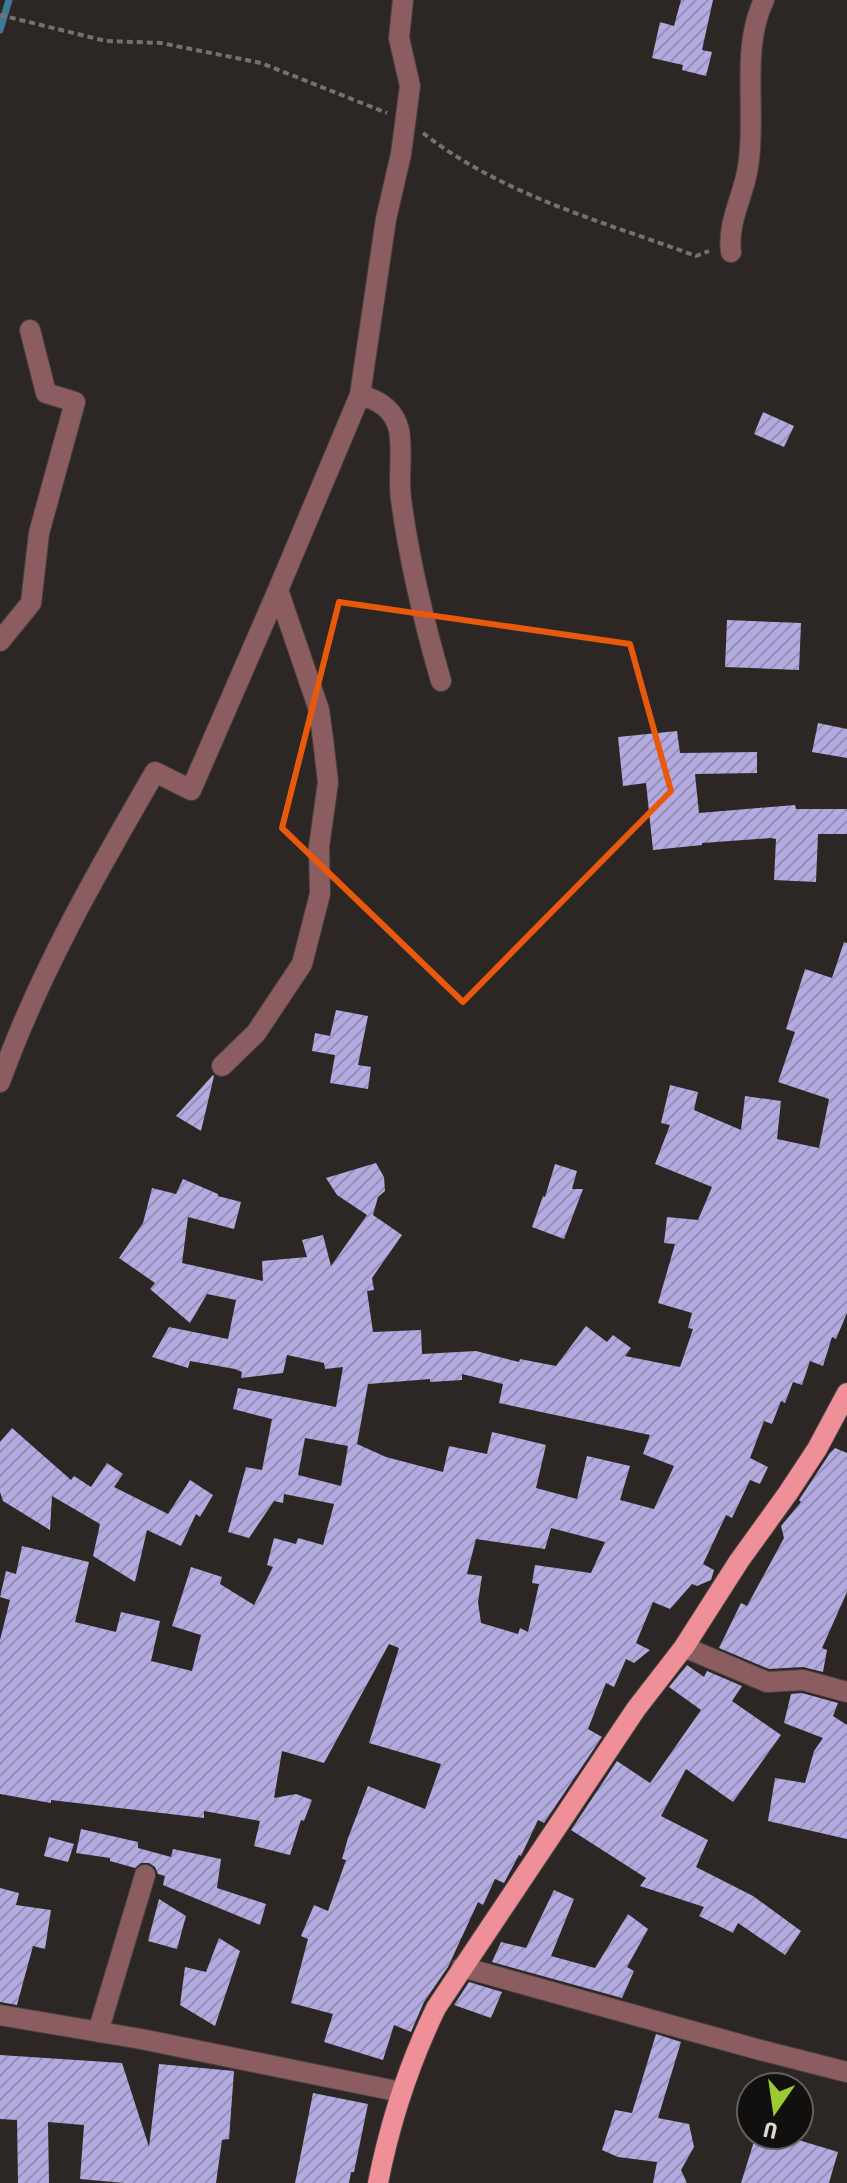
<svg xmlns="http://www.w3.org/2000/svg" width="847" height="2183" font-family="'Asap Condensed',sans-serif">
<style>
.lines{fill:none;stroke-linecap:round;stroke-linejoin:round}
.stream{stroke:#3d7896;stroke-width:7}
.building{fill:url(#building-hatch);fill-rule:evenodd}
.minor-casing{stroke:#484340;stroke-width:22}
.major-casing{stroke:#484340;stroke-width:22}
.path{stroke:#76716f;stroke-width:4;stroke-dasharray:6 4;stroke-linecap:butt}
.minor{stroke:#8b5d60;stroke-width:20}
.major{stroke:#ef8f97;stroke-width:20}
.marked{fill:none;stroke:#e8590c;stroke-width:6;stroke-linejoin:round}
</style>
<defs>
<pattern id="building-hatch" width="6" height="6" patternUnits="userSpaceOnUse" patternTransform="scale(2)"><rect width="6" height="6" fill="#b3aae0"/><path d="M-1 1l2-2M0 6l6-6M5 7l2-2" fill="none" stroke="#9690b8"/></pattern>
</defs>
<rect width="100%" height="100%" fill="#2c2724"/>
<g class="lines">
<path class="stream" d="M0 30 9 0"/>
</g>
<path class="building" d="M681 0H713L702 50 712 52 706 76 682 70 683 65 652 58 660 22 674 26Z
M763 412 794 426 784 447 754 434Z
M727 620 801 623 799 670 725 667Z
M818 723 847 729V758L812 752Z
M677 731 680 753 757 752V773L695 774 699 813 795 805 796 809H847V834H818L816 882 774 880 776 839 771 838 702 843V845L653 850 646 783 623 786 618 737Z
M844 942 847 943V1313L836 1339 832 1337 823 1366 810 1361 802 1385 793 1382 785 1403 781 1401 772 1424 764 1421 750 1458 768 1467 760 1484 750 1480 732 1518 726 1515 703 1564 714 1570 711 1580 697 1586 692 1584 670 1609 653 1602 636 1643 650 1650 634 1663 626 1659 614 1687 606 1683 588 1729 602 1737 544 1823 538 1820 521 1856 519 1855 504 1883 495 1879 483 1905 478 1902 448 1967 424 2002 411 2032 394 2025 383 2060 324 2042 333 2014 291 2003 308 1939 301 1936 314 1905 328 1911 346 1860 342 1859 348 1838 368 1786 425 1809 441 1764 369 1743 399 1648 389 1644 324 1763 282 1751 274 1798 296 1794 312 1800 304 1821 301 1820 290 1855 254 1846 260 1821 204 1811V1818L51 1800V1803L0 1794V1640L10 1600 0 1597 6 1571 16 1574 22 1546 89 1562 75 1622 116 1632 121 1612 160 1621 151 1661 192 1671 201 1635 172 1626 191 1567 222 1577 220 1584 254 1605 273 1567 267 1565 274 1538 296 1544 298 1538 323 1545 334 1504 284 1494 283 1503 274 1501 249 1538 228 1532 246 1467 262 1470 272 1419 233 1409 238 1388 336 1407 343 1367 325 1369 324 1363 287 1355 283 1373 241 1378 242 1372 235 1369 190 1361 188 1368 152 1357 169 1327 228 1339 236 1300 207 1294 190 1323 150 1289 155 1283 119 1258 143 1223 152 1188 176 1194 183 1179 218 1194V1196L241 1202 234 1229 188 1217 182 1263 263 1281 262 1261 307 1257 302 1240 323 1235 331 1266 367 1215 337 1195 326 1178 376 1163 384 1177 385 1191 378 1197 373 1215 402 1235 372 1278 374 1290 367 1291 373 1332 421 1330 422 1354 476 1351 519 1362 520 1359 556 1366 586 1326 607 1342 613 1335 631 1348 625 1356 680 1367 693 1329 688 1328 692 1313 658 1303 675 1244 664 1243 667 1217 698 1220 712 1187 655 1164 670 1125 661 1123 670 1085 698 1092 694 1110 741 1130 745 1096 781 1101 777 1139 819 1148 829 1099 778 1082 795 1032 786 1029 805 969 832 978ZM462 1374 503 1384 499 1403 650 1435 643 1454 674 1466 654 1509 620 1500 630 1466 587 1456 577 1499 536 1488 546 1445 492 1432 487 1454 449 1446 443 1472 386 1457 357 1444 368 1384 430 1379V1382L462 1380ZM305 1438 348 1446 341 1486 298 1475ZM551 1528 605 1542 591 1573 535 1565 532 1583 539 1584 528 1632 520 1628 518 1634 481 1623 478 1602 482 1576 467 1574 476 1539 545 1549Z
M336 1010 368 1016 358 1065 371 1067 368 1089 330 1083 335 1055 312 1051 315 1033 330 1036Z
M213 1075 214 1076 201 1131 176 1116Z
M555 1164 577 1171 572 1189H583L564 1239 532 1227 543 1196 545 1197Z
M12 1428 71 1480 74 1476 91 1487 107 1463 123 1474 114 1487 168 1514 190 1480 213 1495 200 1517 196 1514 181 1546 147 1530 135 1582 93 1556 100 1524 52 1496 50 1530 3 1501 0 1492V1442Z
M835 1448 847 1453V1592L822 1648 827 1650 823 1672 803 1667 769 1669 719 1648 741 1603 747 1606 784 1538 781 1526 801 1502 799 1500 830 1453Z
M687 1665 704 1677 707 1671 742 1686 732 1701 781 1735 733 1802 686 1769 661 1816 708 1840 696 1867 753 1896 801 1931 785 1955 738 1923 733 1933 699 1916 704 1907 640 1886 646 1878 571 1830 617 1761 650 1783 701 1710 669 1687Z
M802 1693 838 1703 833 1716 847 1725V1839L768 1821 775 1778 805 1783 814 1751 823 1738 784 1723 791 1694Z
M81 1829 138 1842V1848L171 1857 173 1849 221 1859 217 1888 266 1904 260 1925 163 1885 165 1876 158 1874 155 1867 149 1863H141L135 1868 110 1861V1858L76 1853Z
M49 1837 74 1844 68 1862 44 1856Z
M0 1888 19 1893 16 1905 51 1910 45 1949 33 1946 17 2005 0 2002Z
M554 1890 574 1899 551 1956 595 1968 628 1914 648 1929 627 1967 634 1971 622 1998 492 1962 501 1942 526 1948Z
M159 1899 186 1916 177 1949 148 1941Z
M219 1938 240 1951 215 2026 180 2005 185 1967 206 1972Z
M469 1982 502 1992 491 2018 454 2005Z
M656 2034 681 2042 658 2118 689 2124 694 2147 681 2170 687 2183H653L657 2162 618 2157 602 2150 615 2110 632 2113Z
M0 2055 122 2063 149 2147 159 2064 234 2071 229 2139 222 2140 216 2183H124L80 2179 84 2125 48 2122 49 2183H18L17 2120 0 2119Z
M313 2093 368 2104 354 2172H351L349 2183H295Z
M756 2135H782L838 2152 829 2183H741Z"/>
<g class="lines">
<g class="minor-casing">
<path id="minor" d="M403 0 399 38 410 86 401 154 386 219 360 395C379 400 394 409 399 430 403 452 398 476 401 499 409 560 424 622 441 681
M731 252C727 222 744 195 748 167 757 113 740 50 764 0
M0 641 31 603 39 533 75 402 46 393 30 330
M222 1066 256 1033 302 964 320 894 319 847 328 782 323 739 319 710 278 590 360 395
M0 1082C39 973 97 872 155 772L191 790 278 590
M684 1647 767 1682 803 1680 847 1692
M462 1967 760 2050 847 2072
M0 2015 141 2039 401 2092
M98 2032 145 1875"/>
</g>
<g class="major-casing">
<path id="major" d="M378 2183C390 2122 409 2064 436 2008L636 1709 684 1647 739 1561 788 1493 817 1449 847 1393"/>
</g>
<path class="path" d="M0 15 106 41 161 43 261 63 387 113
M423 133C502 195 604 222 696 256L709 251"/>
<use href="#minor" class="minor"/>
<use href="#major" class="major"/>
</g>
<path class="marked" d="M339 602 630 644 671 791 463 1002 282 828Z"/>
<g transform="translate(775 2111) rotate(193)"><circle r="38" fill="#12100f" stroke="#62605e" stroke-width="2"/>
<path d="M0-6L14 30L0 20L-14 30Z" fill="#9cca31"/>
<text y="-12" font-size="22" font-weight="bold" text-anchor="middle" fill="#dad7d5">U</text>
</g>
</svg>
